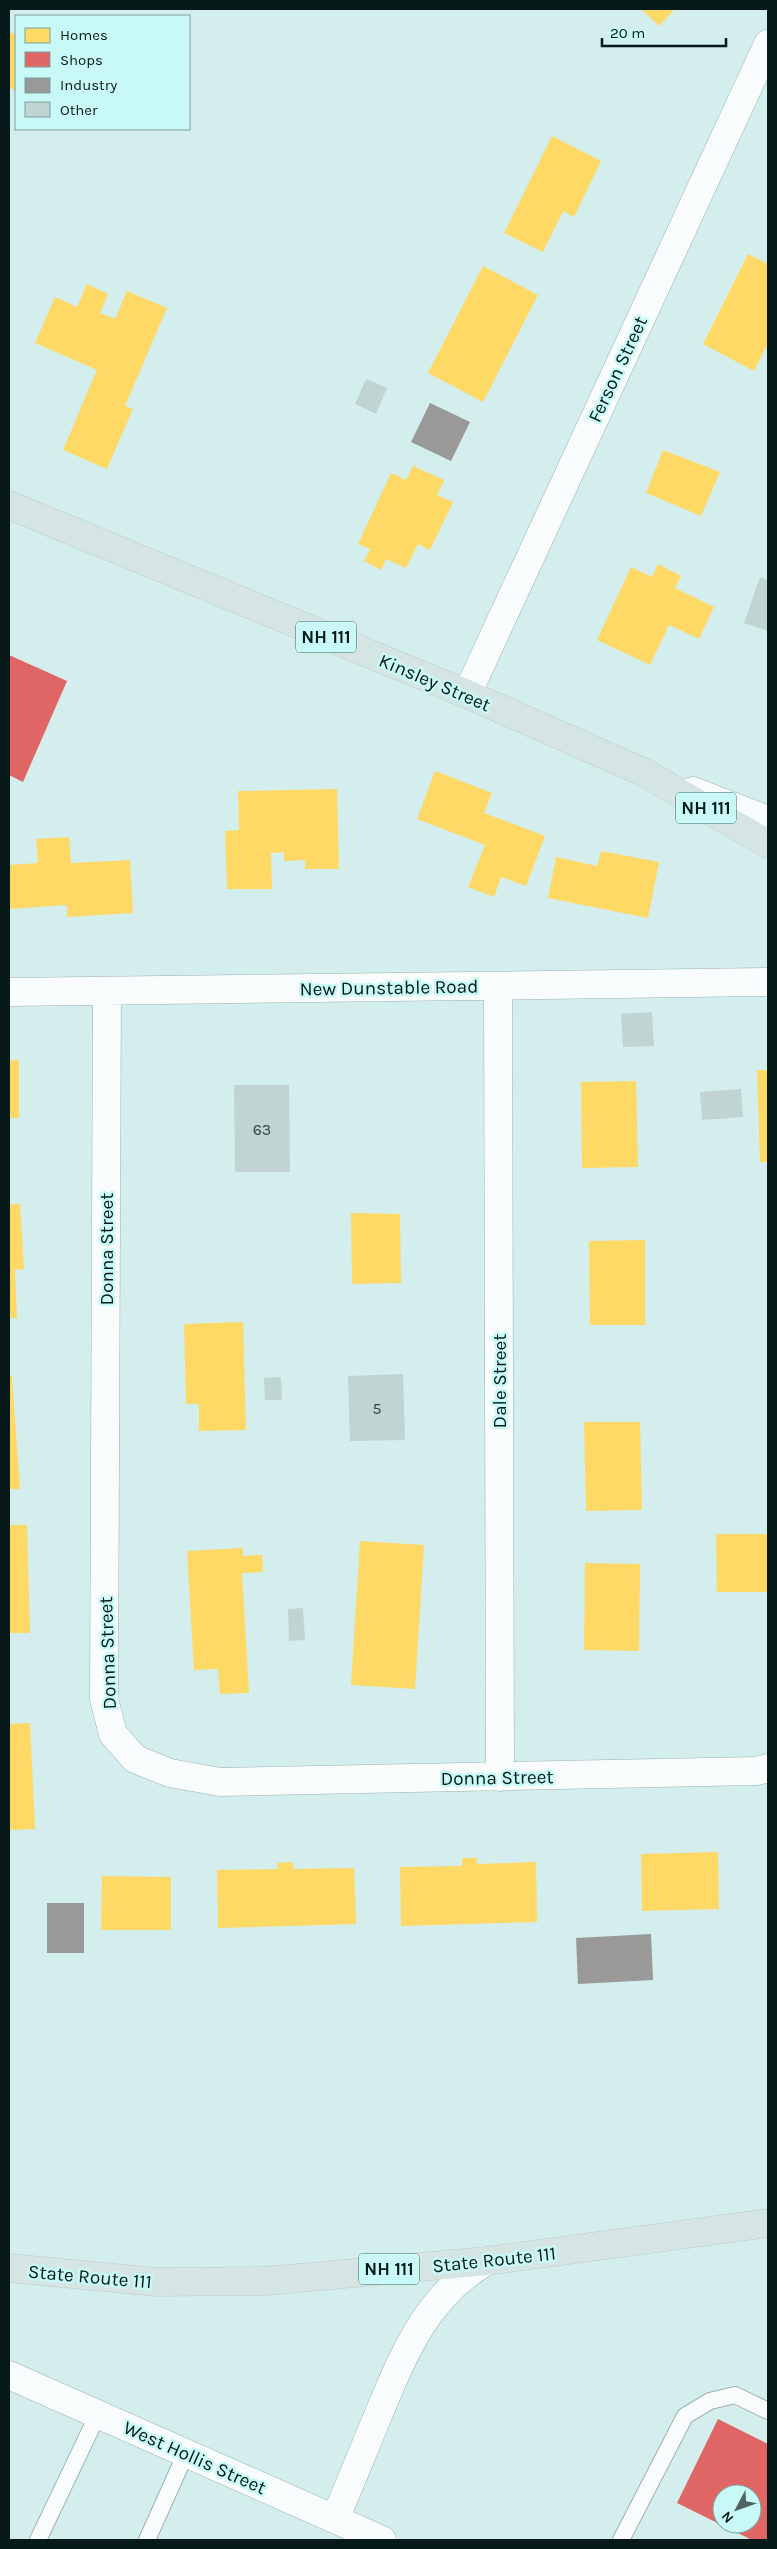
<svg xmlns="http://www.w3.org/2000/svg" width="777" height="2549" font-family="Karla,sans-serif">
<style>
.homes{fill:#ffd966}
.shops{fill:#e06666;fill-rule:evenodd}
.industry{fill:#999}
.building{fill:#bfd4d3}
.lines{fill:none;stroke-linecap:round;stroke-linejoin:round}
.service-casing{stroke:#9db2b1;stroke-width:18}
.minor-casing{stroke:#9db2b1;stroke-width:29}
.tertiary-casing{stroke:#9db2b1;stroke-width:29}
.primary-casing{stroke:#bdcbca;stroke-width:29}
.service{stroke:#f8fcfc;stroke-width:16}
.minor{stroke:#f8fcfc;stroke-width:28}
.tertiary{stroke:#f8fcfc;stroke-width:28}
.primary{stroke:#d5e5e4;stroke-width:28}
.labels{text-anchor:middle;stroke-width:5;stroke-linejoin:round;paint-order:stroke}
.number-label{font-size:16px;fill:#354848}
.shield{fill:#c8f9f6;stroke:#415d5b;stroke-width:1}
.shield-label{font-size:18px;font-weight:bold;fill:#071a19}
.street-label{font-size:19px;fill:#071a19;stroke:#c8f9f6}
</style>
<rect width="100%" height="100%" fill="#d3eeec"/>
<path class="homes" d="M641 9H675L659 26Z
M9 32 16 35V91L9 87Z
M552 136 601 161 574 217 563 211 543 252 504 233Z
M748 254 768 264V343L754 371 703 344Z
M483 266 538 295 483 402 428 373Z
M87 284 108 294 100 313 115 319 127 291 167 308 125 406 133 409 107 469 63 450 97 370 35 343 55 297 77 307Z
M663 450 720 472 701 516 646 493Z
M413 466 444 480 437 495 453 502 430 550 418 544 406 568 386 559 381 570 364 561 370 549 358 544 391 473 406 480Z
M658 564 681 576 675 588 714 607 699 639 669 625 650 665 597 640 631 567 652 577Z
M435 771 492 793 484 813 545 836 526 886 501 877 494 897 468 887 485 845 417 819Z
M337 789 339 869H305V860L284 861V852L271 853 272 889H227L225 831 239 830 238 791Z
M69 837 71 863 130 860 133 913 67 917V905L9 909V865L38 863 36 839Z
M601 851 659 862 648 918 548 898 556 857 597 866Z
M9 1060H19V1118H9Z
M757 1070H768V1162H760Z
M636 1081 638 1167 582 1168 581 1082Z
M9 1204H20L24 1269 15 1270 17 1318H9Z
M351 1213 400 1214 401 1283 352 1284Z
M645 1240V1325H590L589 1241Z
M243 1322 246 1430 199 1431V1404H186L184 1324Z
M9 1376H12L20 1489H9Z
M584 1422H640L642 1510 586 1511Z
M9 1525H27L30 1633H9Z
M716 1534H768V1592H717Z
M360 1541 424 1545 415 1689 351 1685Z
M243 1548V1556L262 1555 263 1572 242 1573 249 1693 220 1694 218 1669 194 1670 187 1551Z
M585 1563 640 1564 639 1651 584 1650Z
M30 1723 35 1829 9 1830V1724Z
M718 1852 719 1909 642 1911 641 1854Z
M462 1858H477V1864L536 1862 537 1922 401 1926 400 1867 462 1866Z
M293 1862V1869L354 1868 356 1924 218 1928 217 1870 278 1869 277 1863Z
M102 1876 171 1877V1930H101Z"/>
<path class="shops" d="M9 655 67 681 23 782 9 775Z
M718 2419 768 2444V2540H752L677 2503ZM722 2494H752V2524H722Z"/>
<path class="industry" d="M430 403 470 422 451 461 411 442Z
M47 1903H84V1953H47Z
M651 1934 653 1980 578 1984 576 1938Z"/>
<path class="building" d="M366 379 387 388 376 414 355 404Z
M760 577 768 580V631L744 623Z
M652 1012 654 1046 623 1047 621 1014Z
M234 1085H289L290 1172H235Z
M741 1089 743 1117 702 1120 700 1092Z
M403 1374 405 1440 350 1441 348 1376Z
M281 1377 282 1400H265L264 1378Z
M303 1608 305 1640 289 1641 288 1609Z"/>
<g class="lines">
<g class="service-casing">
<path id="service" d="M38 2540 98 2414
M147 2540 186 2453
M621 2540 685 2416 710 2401 735 2395 768 2411"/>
</g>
<g class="minor-casing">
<path id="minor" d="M467 694 768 44
M498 986 500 1777
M107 991 104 1699 113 1734 135 1759 170 1773 220 1782 757 1771 768 1768
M9 992 768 982
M9 2375 382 2540
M335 2519C350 2484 364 2449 379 2413 404 2353 428 2294 487 2261"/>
</g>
<g class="tertiary-casing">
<path id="tertiary" d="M693 791 768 820"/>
</g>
<g class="primary-casing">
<path id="primary" d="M9 505 467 694 643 772 768 844
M9 2268 157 2282 266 2281 487 2261 768 2223"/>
</g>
<use href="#service" class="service"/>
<use href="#minor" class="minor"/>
<use href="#tertiary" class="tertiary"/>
<use href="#primary" class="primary"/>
</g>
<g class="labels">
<g class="number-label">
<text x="262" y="1135">63</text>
<text x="377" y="1414">5</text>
</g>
<g class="shield">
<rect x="296" y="621.5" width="60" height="31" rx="4"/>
<rect x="676" y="792.5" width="60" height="31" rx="4"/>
<rect x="359" y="2253.5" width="60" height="31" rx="4"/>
</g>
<g class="shield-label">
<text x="326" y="643">NH 111</text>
<text x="706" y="814">NH 111</text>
<text x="389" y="2275">NH 111</text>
</g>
<g class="street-label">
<text transform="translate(617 369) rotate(-65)" y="7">Ferson Street</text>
<text transform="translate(435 682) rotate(23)" y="7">Kinsley Street</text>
<text transform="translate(389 987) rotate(-1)" y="7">New Dunstable Road</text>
<text transform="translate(106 1249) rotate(-90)" y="7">Donna Street</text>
<text transform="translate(499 1381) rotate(-90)" y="7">Dale Street</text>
<text transform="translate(107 1653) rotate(-92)" y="7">Donna Street</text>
<text transform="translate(497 1777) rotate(-1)" y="7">Donna Street</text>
<text transform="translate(494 2259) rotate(-6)" y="7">State Route 111</text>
<text transform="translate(90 2276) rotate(5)" y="7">State Route 111</text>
<text transform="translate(195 2457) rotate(24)" y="7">West Hollis Street</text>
</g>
</g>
<rect width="777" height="2549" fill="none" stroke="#071a19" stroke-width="20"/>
<rect x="15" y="15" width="175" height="115" fill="#c8f9f6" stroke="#7ba09e"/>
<rect x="25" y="28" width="25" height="15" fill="#ffd966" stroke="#7ba09e"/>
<text x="60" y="40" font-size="15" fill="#071a19">Homes</text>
<rect x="25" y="52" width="25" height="15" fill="#e06666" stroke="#7ba09e"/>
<text x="60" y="65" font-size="15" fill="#071a19">Shops</text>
<rect x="25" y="78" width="25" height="15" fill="#999999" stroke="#7ba09e"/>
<text x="60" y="90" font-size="15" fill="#071a19">Industry</text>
<rect x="25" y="102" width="25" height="15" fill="#bfd4d3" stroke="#7ba09e"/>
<text x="60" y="115" font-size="15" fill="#071a19">Other</text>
<g transform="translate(737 2509) rotate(229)"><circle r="24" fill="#c8f9f6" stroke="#7ba09e"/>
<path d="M0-4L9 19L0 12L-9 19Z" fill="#4e6463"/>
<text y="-8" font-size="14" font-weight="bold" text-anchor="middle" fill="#071a19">N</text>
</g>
<path d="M602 38v8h124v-8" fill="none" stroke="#071a19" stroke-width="2.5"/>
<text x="610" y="38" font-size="15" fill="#071a19" stroke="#c8f9f6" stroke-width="4" paint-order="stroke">20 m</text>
</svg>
